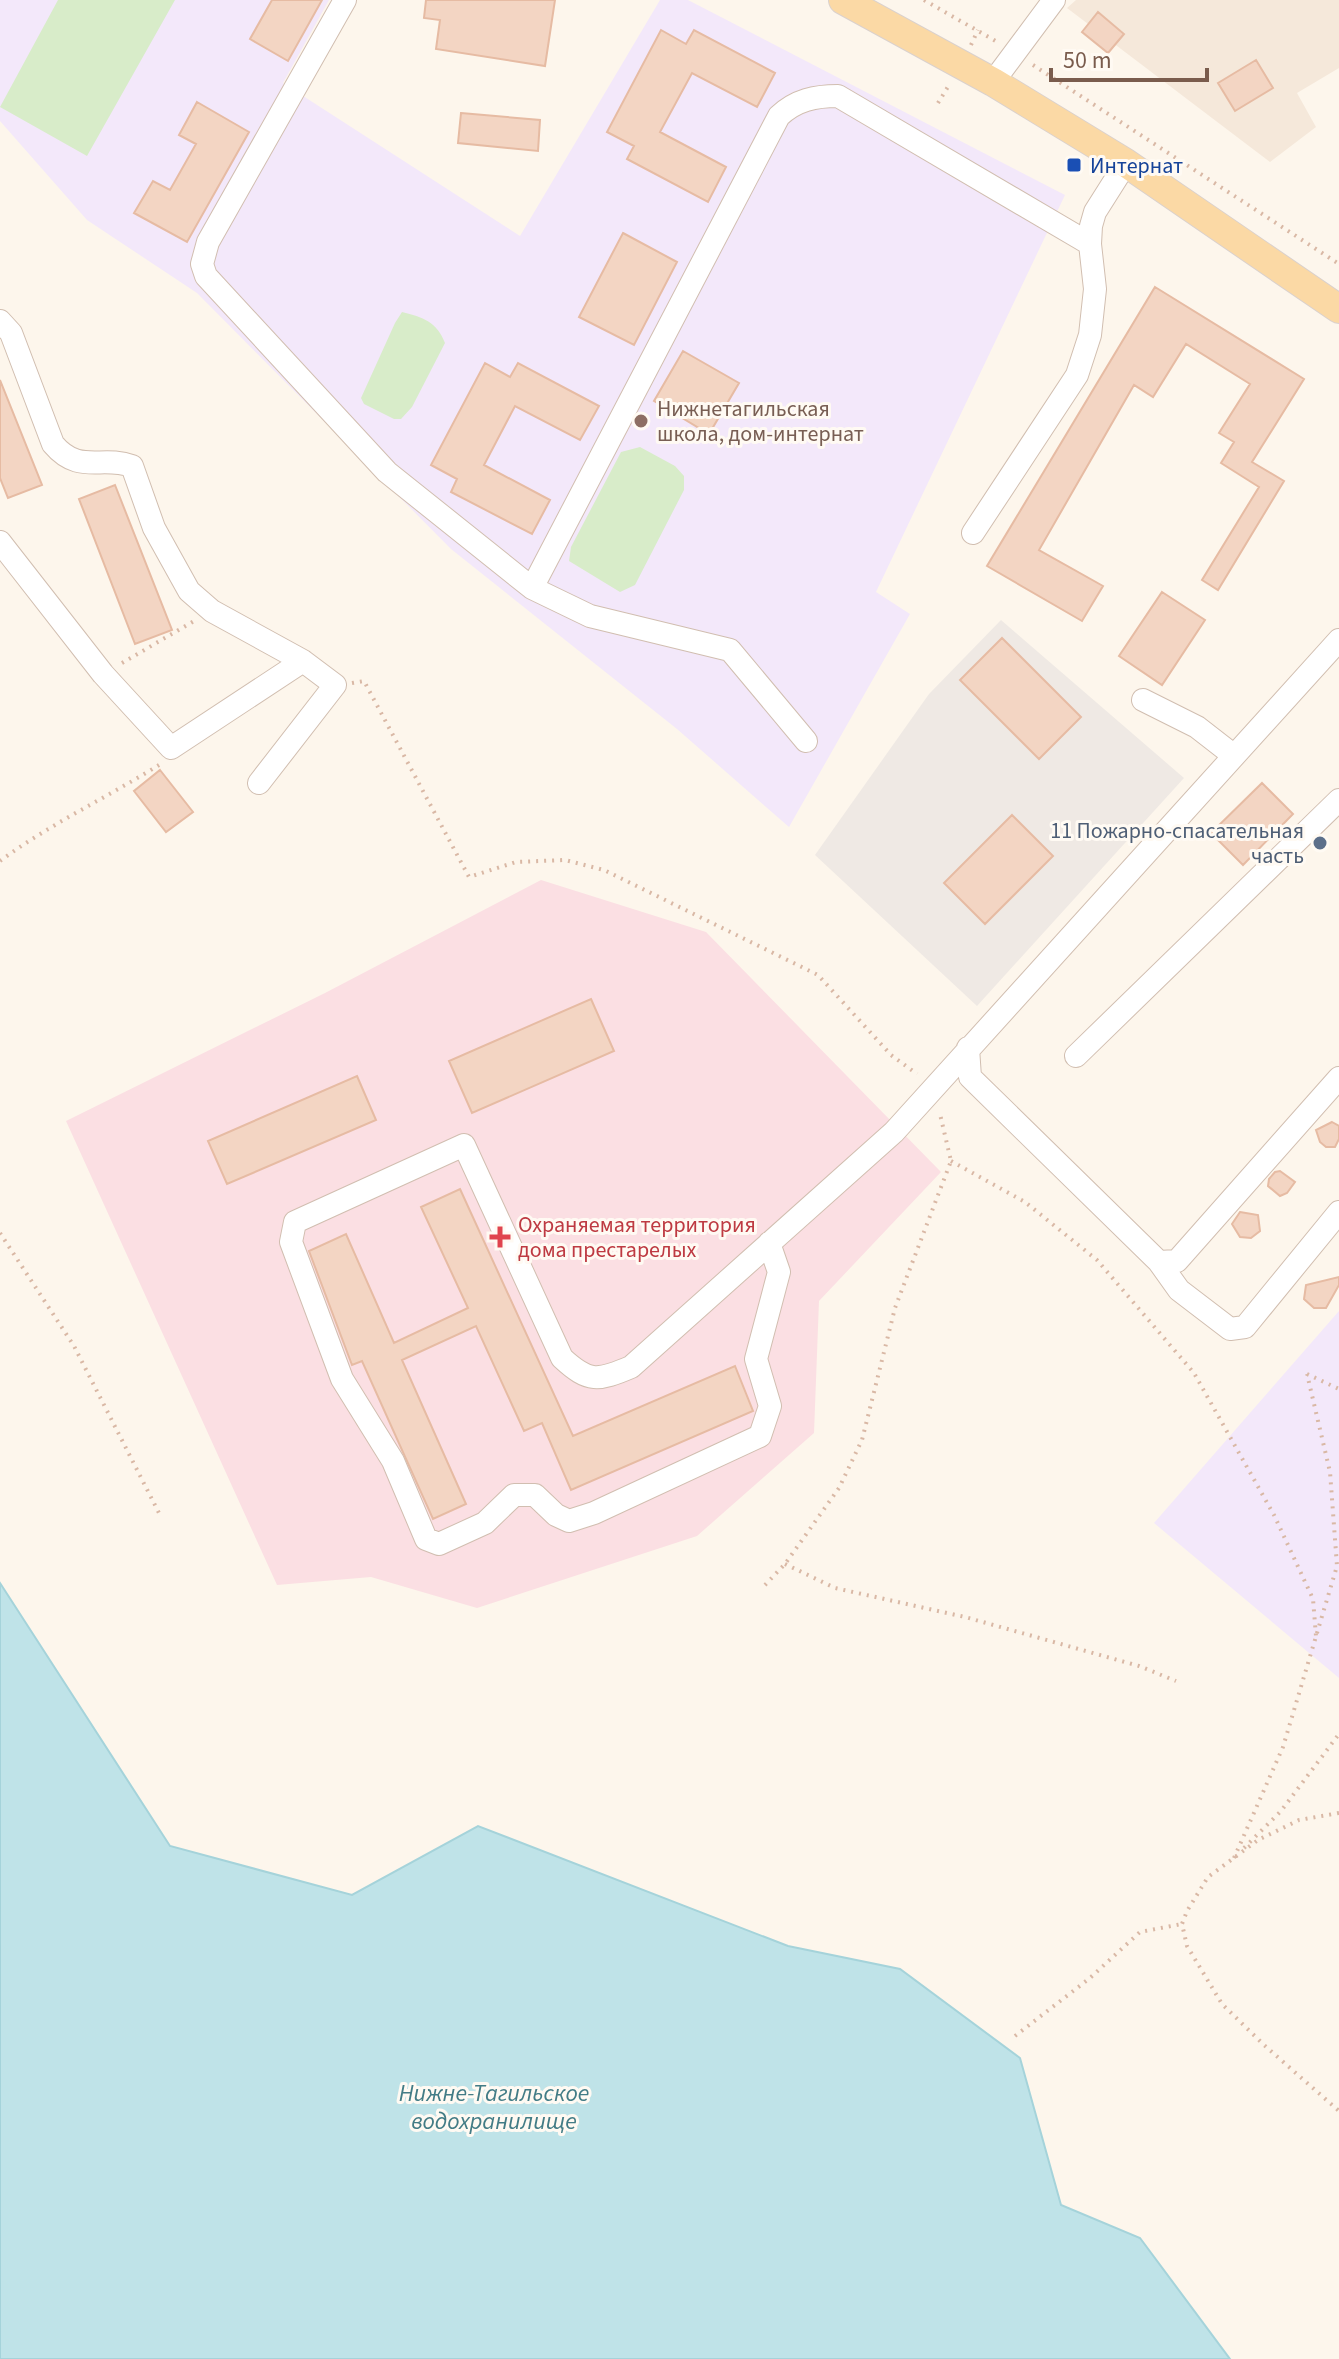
<svg xmlns="http://www.w3.org/2000/svg" width="1339" height="2359" font-family="'Source Sans 3',sans-serif">
<style>
.residential{fill:#f5e8da}
.industrial{fill:#efe9e4}
.education{fill:#f3e8fa}
.medical{fill:#fbdfe3}
.green{fill:#d8ecc9}
.water{fill:#bfe3e8;stroke:#a5d3da;stroke-width:2}
.building{fill:#f3d5c3;stroke:#e6bba3;stroke-width:2}
.lines{fill:none;stroke-linecap:round;stroke-linejoin:round}
.minor-casing{stroke:#d1beb0;stroke-width:24}
.major-casing{stroke:#dad1cd;stroke-width:30}
.path{stroke:#d9b8a5;stroke-width:4;stroke-dasharray:2 6;stroke-linecap:butt}
.minor{stroke:#fff;stroke-width:22}
.major{stroke:#fbd9a5;stroke-width:28}
.transit-dot{fill:#1a4fb4;stroke:#fffaf3;stroke-width:3}
.education-dot{fill:#8d6e63;stroke:#fffaf3;stroke-width:3}
.service-dot{fill:#5c6f8a;stroke:#fffaf3;stroke-width:3}
.health-dot{fill:#e0444e;stroke:#fffaf3;stroke-width:3}
.labels{text-anchor:middle;stroke-width:6;stroke-linejoin:round;paint-order:stroke}
.transit-label{font-size:22px;fill:#164399;stroke:#fffaf3;text-anchor:start}
.education-label{font-size:22px;fill:#785e54;stroke:#fffaf3;text-anchor:start}
.service-label{font-size:22px;fill:#4e5e75;stroke:#fffaf3;text-anchor:end}
.health-label{font-size:22px;fill:#be3a42;stroke:#fffaf3;text-anchor:start}
.water-label{font-size:24px;font-style:italic;fill:#437c86;stroke:#fffaf3}
</style>
<rect width="100%" height="100%" fill="#fdf6ec"/>
<path class="residential" d="M1076 0H1339V68L1297 93 1316 127 1270 162 1067 8Z"/>
<path class="industrial" d="M1001 620 1184 778 977 1006 815 855 929 694Z"/>
<path class="education" d="M0 0H329L283 83 520 236 660 0H688L1065 195 876 592 910 614 789 827 677 729 451 549 197 293 87 220 0 121Z
M1339 1311V1678L1154 1523Z"/>
<path class="medical" d="M541 880 706 932 941 1172 819 1301 814 1433 697 1536 477 1608 371 1577 277 1585 66 1121 325 993Z"/>
<path class="green" d="M58 0H175L87 156 0 107Z
M402 312C423 317 437 322 445 343L412 407 401 419H394L364 404 361 398 395 323Z
M640 447 675 466 684 476V490L635 585 620 592 569 561 571 547 621 452Z"/>
<path class="water" d="M0 1583 170 1846 352 1895 478 1826 788 1946 900 1969 1020 2058 1061 2205 1140 2238 1230 2359H0Z"/>
<path class="building" d="M272 0H322L288 61 250 39Z
M426 0H555L545 66 436 49 440 20 424 18Z
M1098 12 1124 34 1108 53 1082 32Z
M661 30 686 44 694 30 775 73 757 107 692 73 660 132 726 167 708 202 627 159 634 146 607 132Z
M1256 60 1273 88 1235 111 1218 83Z
M197 102 249 132 187 242 134 213 153 181 170 190 196 144 179 135Z
M461 113 540 120 538 151 458 143Z
M623 233 677 262 634 345 579 317Z
M1155 287 1304 379 1252 462 1284 481 1218 590 1202 580 1259 487 1221 463 1234 442 1219 433 1250 384 1186 344 1153 397 1134 385 1039 550 1103 586 1082 621 987 566Z
M683 351 739 383 709 434 654 401Z
M485 363 510 377 518 363 599 406 580 440 515 406 484 465 550 500 532 534 451 492 457 479 431 465Z
M0 380 42 485 8 498 0 478Z
M115 485 172 630 135 644 79 499Z
M1162 592 1205 620 1162 685 1119 656Z
M1002 638 1081 717 1039 759 960 680Z
M160 770 193 812 166 832 134 791Z
M1262 783 1293 814 1243 865 1211 833Z
M1012 815 1053 856 985 924 944 883Z
M591 999 614 1051 472 1113 449 1061Z
M357 1076 376 1120 227 1184 208 1141Z
M1332 1122 1339 1126V1139L1335 1147H1326L1320 1142 1316 1130Z
M1280 1171 1295 1182 1287 1193 1280 1196 1268 1186 1269 1179 1275 1172Z
M460 1189 573 1436 735 1366 753 1411 571 1490 542 1423 524 1431 476 1326 402 1360 466 1504 433 1519 362 1361 352 1365 309 1251 346 1234 394 1343 468 1308 421 1207Z
M1240 1212 1258 1215 1260 1231 1251 1238 1240 1237 1232 1224Z
M1339 1277V1285L1326 1308H1314L1304 1299 1306 1285Z"/>
<g class="lines">
<g class="minor-casing">
<path id="minor" d="M345 0 208 242 202 264 206 276 387 472 532 588 779 116C796 100 815 96 838 96L1090 244
M993 82 1054 0
M0 321 11 333 53 444C79 475 101 455 132 466L154 528 189 591 212 611 303 661 335 685 259 783
M973 533 1077 375 1090 335 1095 289 1090 244 1091 226 1095 212 1126 163
M0 542 103 674 171 748 303 661
M532 588 590 616 730 650 806 741
M1143 700 1197 727 1233 755
M968 1048 970 1077 1159 1262 1177 1261 1339 1078
M1076 1056 1339 800
M769 1243 779 1272 756 1359 770 1406 760 1436 594 1513 569 1521 556 1515 535 1495H514L485 1523 439 1544 426 1539 393 1461 342 1379 291 1242 295 1222 464 1145 562 1358C589 1383 598 1381 631 1367L894 1132 1339 640
M1159 1262 1179 1290 1230 1329 1245 1327 1339 1212"/>
</g>
<g class="major-casing">
<path id="major" d="M843 0 993 82 1126 163 1339 309"/>
</g>
<path class="path" d="M924 0 999 43
M971 45 978 30
M1033 65 1339 264
M938 103 949 85
M122 663 194 621
M352 683 364 681 469 877 516 862 565 860 604 870 818 975 891 1055 917 1074
M0 861C50 824 106 798 159 765
M951 1161 1025 1202 1097 1260 1194 1373 1274 1515 1313 1599 1316 1636
M0 1233 74 1346 159 1513
M1307 1374 1339 1389
M785 1564 835 1588 965 1617 1139 1666 1176 1681
M765 1585 785 1564 839 1488 862 1440 895 1308 951 1161 940 1114
M1339 1813 1299 1820 1258 1840 1208 1877 1187 1911 1182 1924 1187 1946 1222 2004 1264 2045 1339 2111
M1244 1848 1281 1811 1339 1734
M1234 1858 1283 1747 1337 1566 1330 1472 1307 1374
M1015 2036 1090 1978 1140 1932 1182 1924"/>
<use href="#minor" class="minor"/>
<use href="#major" class="major"/>
</g>
<rect class="transit-dot" x="1066" y="157" width="16" height="16" rx="4"/>
<circle class="education-dot" cx="641" cy="421" r="8"/>
<circle class="service-dot" cx="1320" cy="843" r="8"/>
<path class="health-dot" d="M496 1225h8v8h8v8h-8v8h-8v-8h-8v-8h8z"/>
<g class="labels">
<g class="transit-label">
<text x="1090" y="173">Интернат</text>
</g>
<g class="education-label">
<text x="657" y="416">Нижнетагильская<tspan x="657" dy="25">школа, дом-интернат</tspan></text>
</g>
<g class="service-label">
<text x="1304" y="838">11 Пожарно-спасательная<tspan x="1304" dy="25">часть</tspan></text>
</g>
<g class="health-label">
<text x="518" y="1232">Охраняемая территория<tspan x="518" dy="25">дома престарелых</tspan></text>
</g>
<g class="water-label">
<text x="494" y="2101">Нижне-Тагильское<tspan x="494" dy="28">водохранилище</tspan></text>
</g>
</g>
<path d="M1051 68v12h156v-12" fill="none" stroke="#7a5c4d" stroke-width="4"/>
<text x="1063" y="68" font-size="24" fill="#7a5c4d" stroke="#fffaf3" stroke-width="6" paint-order="stroke">50 m</text>
</svg>
